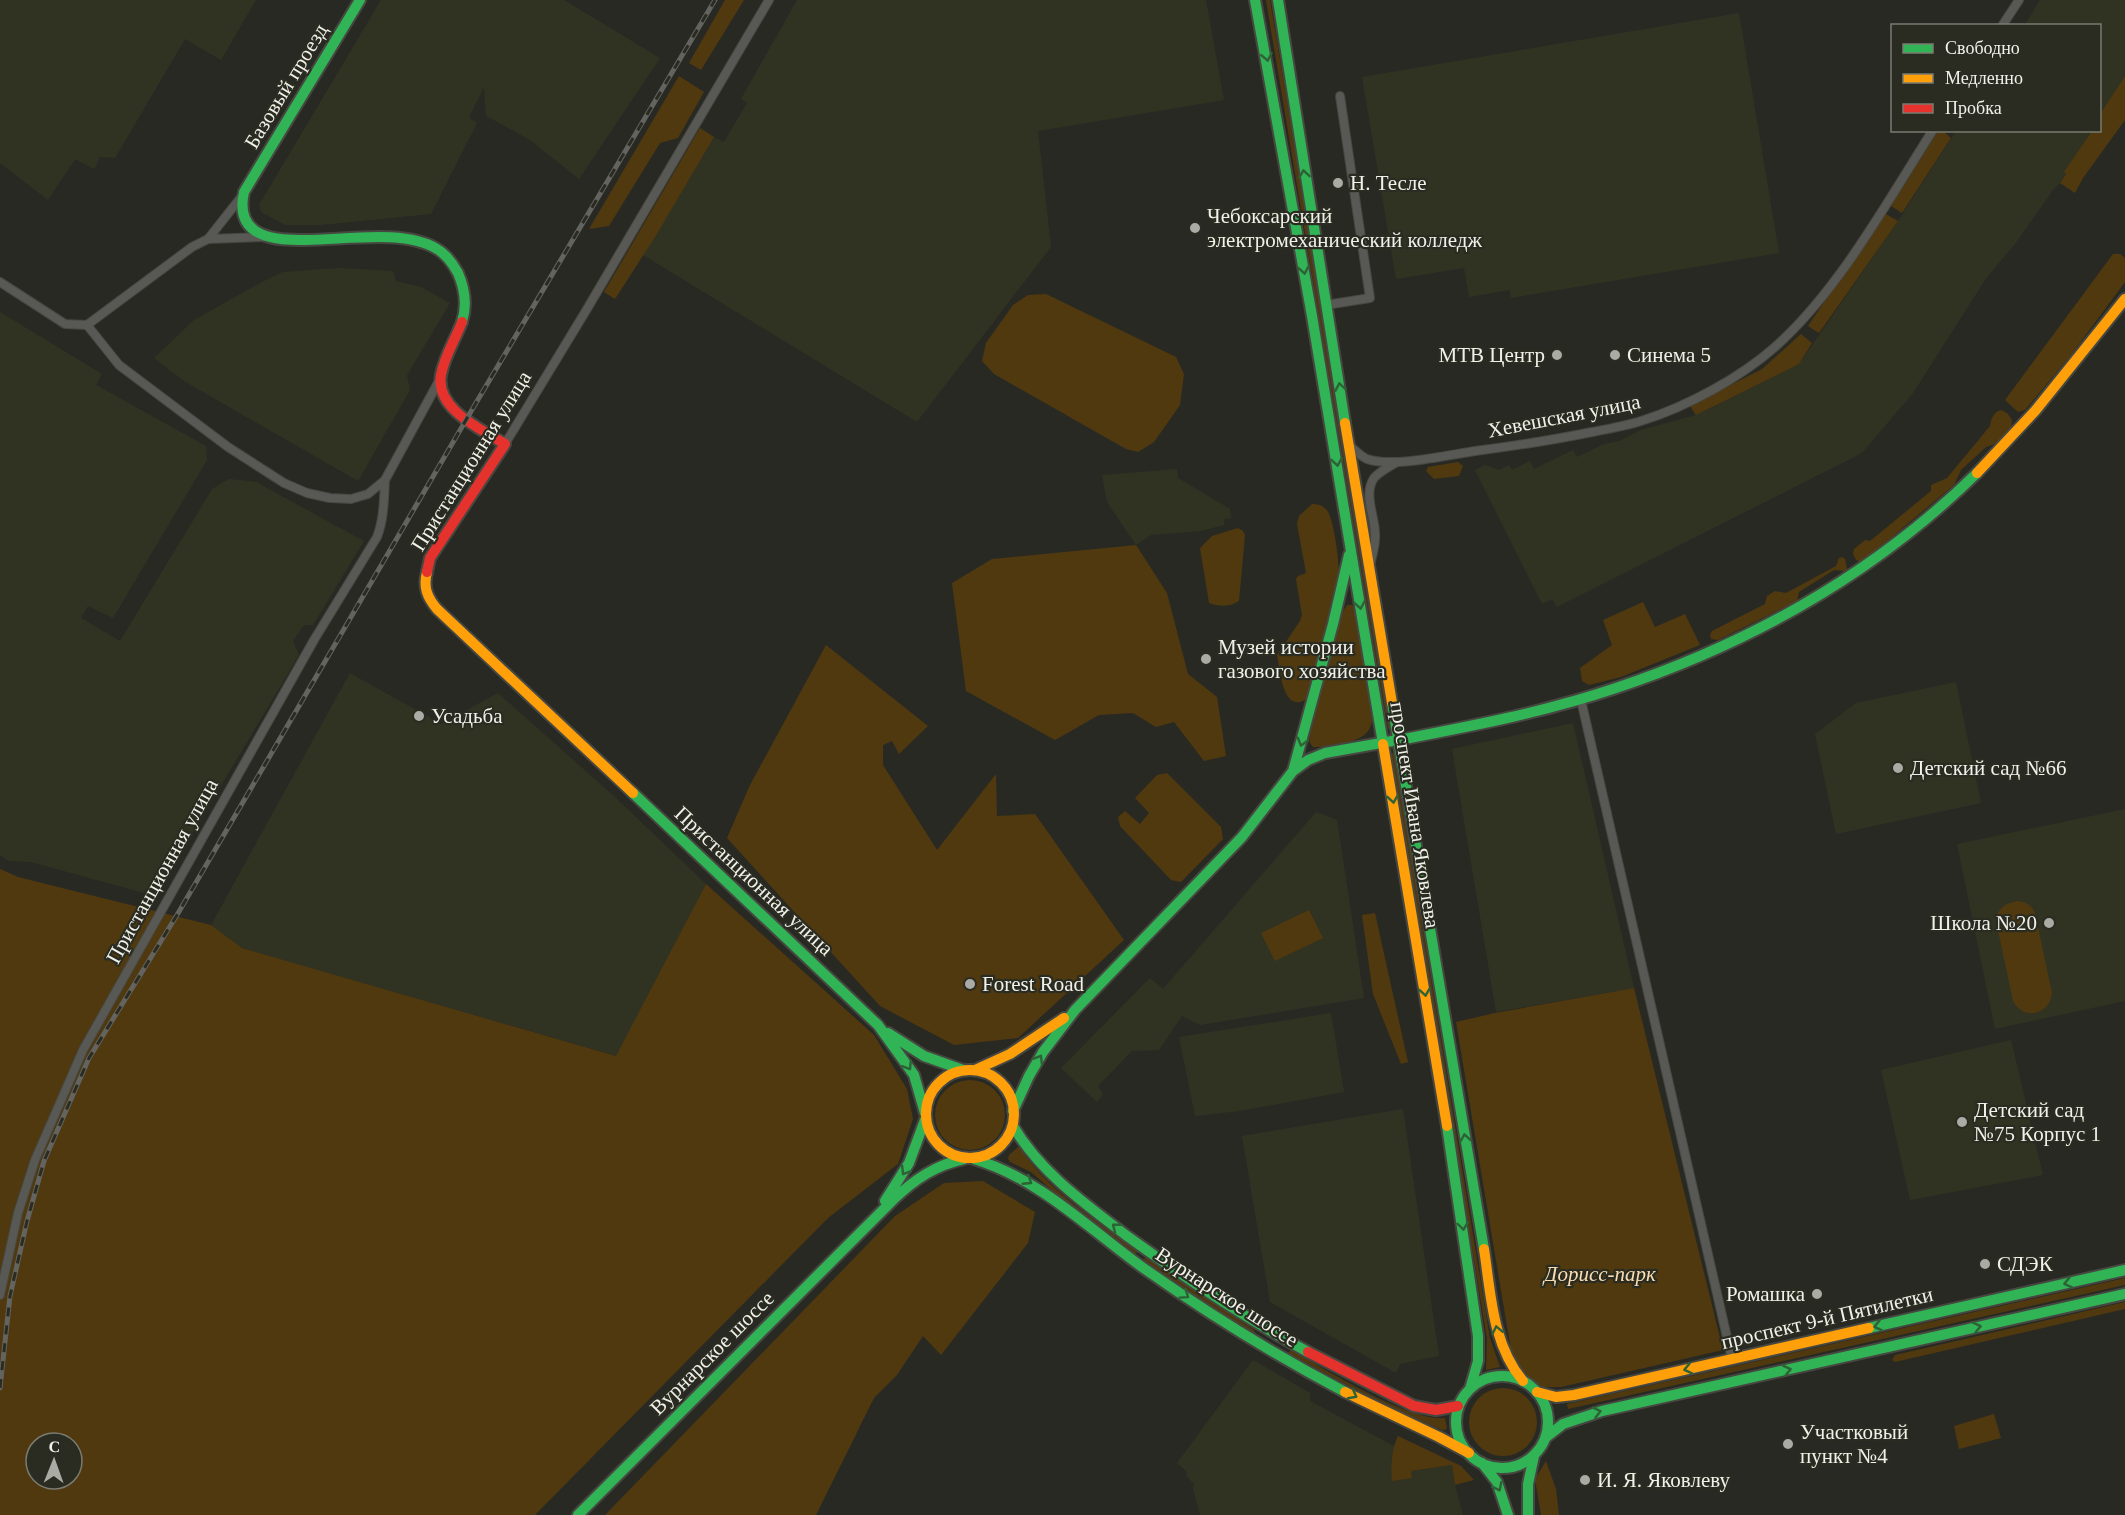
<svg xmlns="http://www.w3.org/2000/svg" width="2125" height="1515" font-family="'Times New Roman',serif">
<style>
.built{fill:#313322}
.green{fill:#50390f;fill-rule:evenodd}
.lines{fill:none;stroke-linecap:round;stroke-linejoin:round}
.street-casing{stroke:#464741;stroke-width:10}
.fast-casing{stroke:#464741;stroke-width:14}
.slow-casing{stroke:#464741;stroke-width:14}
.jam-casing{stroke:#464741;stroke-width:14}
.street{stroke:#585954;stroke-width:8}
.fast{stroke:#30b455;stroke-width:10}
.slow{stroke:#ff9f0a;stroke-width:10}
.jam{stroke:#e5322d;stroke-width:10}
.rail-casing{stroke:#636360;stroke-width:5}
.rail{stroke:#2b2c21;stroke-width:3;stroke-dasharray:9;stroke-linecap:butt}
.oneway{stroke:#2d6236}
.poi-dot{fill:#aaaba5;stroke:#2b2c21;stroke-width:2}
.labels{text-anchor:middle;stroke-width:4.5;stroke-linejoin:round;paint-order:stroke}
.street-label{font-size:21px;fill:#f0f1ea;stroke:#2b2c21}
.poi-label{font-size:21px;fill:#f0f1ea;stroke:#2b2c21;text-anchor:start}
.park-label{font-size:21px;font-style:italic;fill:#faddb2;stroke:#2b2c21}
</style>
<rect width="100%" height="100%" fill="#292924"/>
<path class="built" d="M0 0H256L221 60 185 39 115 158 100 157 94 169 75 159 48 200 0 163Z
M381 0H564L660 58 579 179 530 140 486 116 484 87 469 117 477 123 431 214 321 225H285L261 212 259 205Z
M797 0H1206L1224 100 1038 131 1051 247 917 422 643 255 714 137 724 142 747 103 741 99Z
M2040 0H2125V76L2100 114V26H2024Z
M1739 13 1779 253 1511 298 1510 290 1469 297 1464 268 1396 279 1362 77Z
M1956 131H2092L2065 171 2066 173 2060 183 2053 190 2015 244 1987 277 1913 393 1862 453 1557 607 1552 599 1542 604 1475 470 1485 465 1499 470 1509 465 1512 470 1530 461 1534 469 1573 450 1577 457 1604 444 1619 441 1641 430 1696 415 1799 364 1898 221Z
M337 268 393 271 396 281 421 287 450 303 407 375 410 390 358 481 184 381 154 358 194 320 262 282 283 272Z
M0 312 102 374 96 385 206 446 207 460 113 618 88 606 81 618 120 641 212 489 229 479 256 482 364 541 313 625H304L293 641 299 655 155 896 31 862 9 861 0 855Z
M1177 469 1178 478 1230 509 1231 518 1224 519V525L1201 531 1151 535 1136 545 1107 502 1102 475Z
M350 673 441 724 498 693 616 798 706 884 617 1056 242 948 211 925Z
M1956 682 1981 803 1836 834 1815 734 1856 703Z
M1573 723 1634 988 1496 1012 1452 749Z
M2125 809V1001L1995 1029 1957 844Z
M1316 812 1337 820 1364 998 1200 1025 1182 1016 1159 1050 1132 1051 1098 1086 1103 1094 1097 1102 1061 1068 1150 978 1163 989Z
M1331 1013 1344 1092 1239 1111 1195 1116 1179 1037Z
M2011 1040 2043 1175 1910 1200 1881 1070Z
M1403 1109 1439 1356 1400 1364 1396 1373 1270 1302 1242 1136Z
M1253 1360 1310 1393V1401L1394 1446 1391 1462 1411 1471 1452 1465 1455 1485 1463 1515H1200L1193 1488 1194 1484 1187 1477 1186 1471 1177 1463Z"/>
<path class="green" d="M725 0H744L701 70 689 63Z
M1266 0H1270L1392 728 1388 729Z
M679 76 704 92 678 138 660 143 609 226 589 229Z
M2125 76V120L2083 178 2075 193 2060 183 2066 174 2064 172 2092 131 2100 130V114Z
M700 128 714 137 655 237 615 299 604 292Z
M1938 131H1943L1951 138 1902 213 1891 206Z
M1884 213 1898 221 1819 333 1808 326Z
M2113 254H2120L2125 258V282L2071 355 2025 410 2018 412 2005 400Z
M1046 294 1176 357 1184 374 1180 405 1154 442 1138 452 1126 449 994 374 982 361 986 343 1013 305 1028 295Z
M1801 334 1812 343 1799 364 1696 415 1690 406 1762 369Z
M2001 410 2007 413 2012 420 2011 429 1998 443 1986 447 1961 470 1954 485 1868 557 1861 562 1856 560 1853 554 1854 549 1865 540 1870 541 1931 491V485L1947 478 1990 426C1991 420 1993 412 2001 410Z
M1458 462 1463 466 1459 476 1434 479 1426 471 1428 467Z
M1312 504C1317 504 1322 505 1326 509 1334 517 1339 562 1339 575L1309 697C1283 718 1280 670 1277 655L1300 621 1302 615 1296 579 1298 576 1306 573 1297 524 1299 516Z
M1238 528 1243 531 1245 535 1239 601C1229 607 1220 607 1209 603L1200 548 1212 536Z
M1136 545 1167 593 1188 674 1217 697 1226 756 1204 761 1174 722 1156 727 1133 713 1099 715 1055 740 966 691 952 583 992 559Z
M1842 557 1845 559 1847 569 1844 571 1834 570 1799 592 1797 601 1718 640 1711 639 1710 635 1712 631 1765 604 1767 596 1775 591 1786 593 1836 566 1839 558Z
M1643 602 1655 627 1685 614 1700 645 1621 677 1589 685 1582 681 1580 668 1612 645 1603 620Z
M1347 605H1352L1357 612 1372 721C1369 744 1338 743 1320 747H1313L1310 743 1309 737 1343 611Z
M826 645 928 726 899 754 892 741 883 745V765L937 850 996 774 997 816 1035 814 1124 940 1018 1038 954 1045 880 1006 727 838 750 785Z
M1391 753H1394L1490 1338 1500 1367 1486 1370 1487 1339Z
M1167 773 1221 827 1223 839 1181 882 1171 880 1120 826 1118 817 1125 811 1140 824 1149 813 1135 798 1157 775Z
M0 869 18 877 211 925 242 948 616 1056 706 884 874 1035 907 1089 913 1119 898 1164 828 1218 535 1515H0ZM36 1443H72V1479H36Z
M2017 901C2027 902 2031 905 2035 913L2052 993C2050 1015 2024 1021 2013 1001L1996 921C1998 908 2004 904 2017 901Z
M1309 910 1323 938 1275 961 1261 933Z
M1375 913 1408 1062 1401 1064 1373 994 1362 915Z
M1634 988 1723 1350 1561 1387H1537L1519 1375 1511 1350 1456 1022 1495 1013Z
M935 1115a35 35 0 1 1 70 0a35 35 0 1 1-70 0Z
M1018 1147 1020 1148C1048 1191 1097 1221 1138 1251L1137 1253 1135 1254 1061 1198 1031 1172 1010 1162 1008 1159 1009 1155Z
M983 1181 1035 1212 1028 1243 941 1355 923 1336 897 1375 874 1398 816 1515H605L895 1216 944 1183Z
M1146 1257 1254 1330 1255 1333 1252 1334 1143 1260Z
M2125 1278V1285L1568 1409 1567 1404Z
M2125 1302V1309L1895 1362 1892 1360 1895 1355Z
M1291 1350C1325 1369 1409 1422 1445 1418L1447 1428 1445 1430H1442L1390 1408 1288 1353Z
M1469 1422a34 34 0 1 1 68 0a34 34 0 1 1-68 0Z
M1994 1414 2001 1438 1959 1449 1954 1426Z
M1398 1436 1461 1466 1474 1480 1455 1485 1452 1465 1411 1471 1412 1478 1392 1481C1391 1465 1391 1451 1398 1436Z
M1546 1461 1556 1489 1559 1515H1541L1535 1479Z"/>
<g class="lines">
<g class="street-casing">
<path id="street" d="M2002 26 2019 0
M208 239 264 237
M0 282 65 324 87 325 192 247 208 239 242 196
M1326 305 1370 298 1340 96
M87 325 119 365 228 447 284 483 307 493 330 498 351 499 368 494 385 480 440 379
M505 444 587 309 769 0
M1349 445C1355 450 1360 456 1367 459 1392 468 1448 455 1475 451 1514 446 1553 440 1592 432 1608 429 1625 426 1641 421 1686 407 1740 378 1775 347 1839 290 1887 202 1933 130
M1371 561C1373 552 1376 543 1375 533 1375 517 1363 494 1374 478 1380 471 1389 467 1397 462
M1581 700 1732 1359
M0 1295 18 1213 35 1160 83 1050 314 640 377 537C384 519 384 499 385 480"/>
</g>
<g class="fast-casing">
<path id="fast" d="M360 0 244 192C240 210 243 226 261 234 274 240 291 240 306 240 344 240 404 229 437 249 446 254 453 264 458 273 465 289 467 306 462 322
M1255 0 1312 316 1383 744
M1278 0 1345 423
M1392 703 1484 1249
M1399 740C1472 726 1545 712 1616 688 1751 643 1875 573 1977 473
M1293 771 1333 624 1349 555
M633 793 878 1025 914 1075 925 1113
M888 1033 924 1056 963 1070
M1013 1111 1029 1076 1043 1052 1075 1010 1242 837 1293 771 1308 760 1325 753 1392 741
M1013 1126C1041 1173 1084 1203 1127 1236 1185 1278 1245 1318 1308 1352
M1447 1126 1478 1336V1361L1470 1389
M974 1159C1040 1179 1088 1228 1142 1267 1207 1313 1275 1355 1345 1392
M885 1201 909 1163 925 1120
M1869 1328 2125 1270
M1456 1422a46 46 0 1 1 92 0a46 46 0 1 1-92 0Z
M1545 1438 1563 1424 1602 1411 2125 1294
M1482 1463 1497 1482 1508 1515
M578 1515 894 1199C915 1179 936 1165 964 1159
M1528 1515V1484L1534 1456"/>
</g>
<g class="slow-casing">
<path id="slow" d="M1345 423 1392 703
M1977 473 2035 411 2125 299
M427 572C423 587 427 597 437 609L633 793
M1383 744 1447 1126
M926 1114a44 44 0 1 1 88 0a44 44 0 1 1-88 0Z
M975 1070 1010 1054 1064 1018
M1484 1249C1491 1294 1492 1344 1523 1381
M1345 1392 1439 1437 1469 1453
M1537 1392 1556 1397 1574 1395 1869 1328"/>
</g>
<g class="jam-casing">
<path id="jam" d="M427 572 430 558 505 444C481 429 435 409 441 375 444 357 455 340 462 322
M1308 1352 1414 1406 1436 1410 1458 1406"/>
</g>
<use href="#street" class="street"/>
<use href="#fast" class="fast"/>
<use href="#slow" class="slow"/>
<use href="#jam" class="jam"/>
<g class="rail-casing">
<path id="rail" d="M0 1388 10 1296 27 1221 44 1161 89 1058 177 915 473 408 715 0"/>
</g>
<use href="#rail" class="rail"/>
</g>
<defs><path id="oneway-chevron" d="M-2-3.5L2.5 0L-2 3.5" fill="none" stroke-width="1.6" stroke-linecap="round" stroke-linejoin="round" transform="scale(1.5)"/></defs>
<g class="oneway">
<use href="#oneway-chevron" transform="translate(1267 57) rotate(79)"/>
<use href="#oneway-chevron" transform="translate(1304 174) rotate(-99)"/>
<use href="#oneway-chevron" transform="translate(1304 270) rotate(80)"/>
<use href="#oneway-chevron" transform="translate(1340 387) rotate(-100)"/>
<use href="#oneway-chevron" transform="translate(1337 462) rotate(81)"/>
<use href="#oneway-chevron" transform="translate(1360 605) rotate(80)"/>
<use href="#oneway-chevron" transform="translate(1302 742) rotate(106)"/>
<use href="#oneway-chevron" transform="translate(1393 799) rotate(81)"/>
<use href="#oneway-chevron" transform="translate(1425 992) rotate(81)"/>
<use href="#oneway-chevron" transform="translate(1039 1059) rotate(-59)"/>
<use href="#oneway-chevron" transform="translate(908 1066) rotate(58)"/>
<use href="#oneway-chevron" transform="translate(1465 1138) rotate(-99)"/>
<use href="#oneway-chevron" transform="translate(905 1171) rotate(122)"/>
<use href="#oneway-chevron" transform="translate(1028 1181) rotate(33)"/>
<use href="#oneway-chevron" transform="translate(1463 1226) rotate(82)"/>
<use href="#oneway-chevron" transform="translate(1116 1227) rotate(-142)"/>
<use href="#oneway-chevron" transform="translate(2068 1283) rotate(167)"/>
<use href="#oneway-chevron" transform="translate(1185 1295) rotate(34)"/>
<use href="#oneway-chevron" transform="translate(1878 1326) rotate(167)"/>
<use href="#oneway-chevron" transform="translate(1977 1327) rotate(-13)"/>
<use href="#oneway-chevron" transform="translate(1497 1330) rotate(-102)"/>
<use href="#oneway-chevron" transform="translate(1688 1369) rotate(167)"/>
<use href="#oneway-chevron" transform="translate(1787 1370) rotate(-13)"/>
<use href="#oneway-chevron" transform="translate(1353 1395) rotate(28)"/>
<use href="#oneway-chevron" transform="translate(1597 1412) rotate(-14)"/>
<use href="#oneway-chevron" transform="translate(1498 1487) rotate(63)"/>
</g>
<g class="poi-dot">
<circle cx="1338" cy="183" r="6"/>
<circle cx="1195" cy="228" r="6"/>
<circle cx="1557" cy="355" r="6"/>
<circle cx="1615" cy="355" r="6"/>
<circle cx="1206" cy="659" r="6"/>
<circle cx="419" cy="716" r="6"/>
<circle cx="1898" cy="768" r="6"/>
<circle cx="2049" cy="923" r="6"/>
<circle cx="970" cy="984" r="6"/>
<circle cx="1962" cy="1122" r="6"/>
<circle cx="1985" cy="1264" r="6"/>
<circle cx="1817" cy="1294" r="6"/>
<circle cx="1788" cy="1444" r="6"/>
<circle cx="1585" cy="1480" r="6"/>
</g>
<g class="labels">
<g class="street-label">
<text transform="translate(286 86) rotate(-59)" y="7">Базовый проезд</text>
<text transform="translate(1564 416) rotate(-11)" y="7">Хевешская улица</text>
<text transform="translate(471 461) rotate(-58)" y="7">Пристанционная улица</text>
<text transform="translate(1415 815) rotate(81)" y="7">проспект Ивана Яковлева</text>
<text transform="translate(162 871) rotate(-61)" y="7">Пристанционная улица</text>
<text transform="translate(754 881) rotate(43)" y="7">Пристанционная улица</text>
<text transform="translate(1227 1297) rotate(33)" y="7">Вурнарское шоссе</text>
<text transform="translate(1827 1318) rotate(-13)" y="7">проспект 9-й Пятилетки</text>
<text transform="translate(712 1353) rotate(-45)" y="7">Вурнарское шоссе</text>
</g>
<g class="poi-label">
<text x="1350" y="190">Н. Тесле</text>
<text x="1207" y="223">Чебоксарский<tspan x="1207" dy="24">электромеханический колледж</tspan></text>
<text x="1545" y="362" text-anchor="end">МТВ Центр</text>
<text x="1627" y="362">Синема 5</text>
<text x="1218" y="654">Музей истории<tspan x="1218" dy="24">газового хозяйства</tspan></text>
<text x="431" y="723">Усадьба</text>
<text x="1910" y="775">Детский сад №66</text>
<text x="2037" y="930" text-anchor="end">Школа №20</text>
<text x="982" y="991">Forest Road</text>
<text x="1974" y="1117">Детский сад<tspan x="1974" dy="24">№75 Корпус 1</tspan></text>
<text x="1997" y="1271">СДЭК</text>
<text x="1805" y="1301" text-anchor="end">Ромашка</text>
<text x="1800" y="1439">Участковый<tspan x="1800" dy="24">пункт №4</tspan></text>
<text x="1597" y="1487">И. Я. Яковлеву</text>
</g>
<g class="park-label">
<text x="1600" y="1281">Дорисс-парк</text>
</g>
</g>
<rect x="1891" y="24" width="210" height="108" fill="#2b2c21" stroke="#7a7b71" stroke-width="1.5"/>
<rect x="1903" y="44" width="30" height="9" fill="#30b455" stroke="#7a7b71" stroke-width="1.5"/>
<text x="1945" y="54" font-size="18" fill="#f0f1ea">Свободно</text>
<rect x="1903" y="74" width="30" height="9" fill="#ff9f0a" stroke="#7a7b71" stroke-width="1.5"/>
<text x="1945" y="84" font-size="18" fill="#f0f1ea">Медленно</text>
<rect x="1903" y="104" width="30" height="9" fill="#e5322d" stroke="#7a7b71" stroke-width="1.5"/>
<text x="1945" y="114" font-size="18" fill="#f0f1ea">Пробка</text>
<g transform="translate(54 1461) rotate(1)"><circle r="28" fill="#2b2c21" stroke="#7a7b71" stroke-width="1.5"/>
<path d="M0-4.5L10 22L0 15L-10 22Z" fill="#aaaba5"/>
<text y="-9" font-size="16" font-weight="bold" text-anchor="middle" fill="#f0f1ea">С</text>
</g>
</svg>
